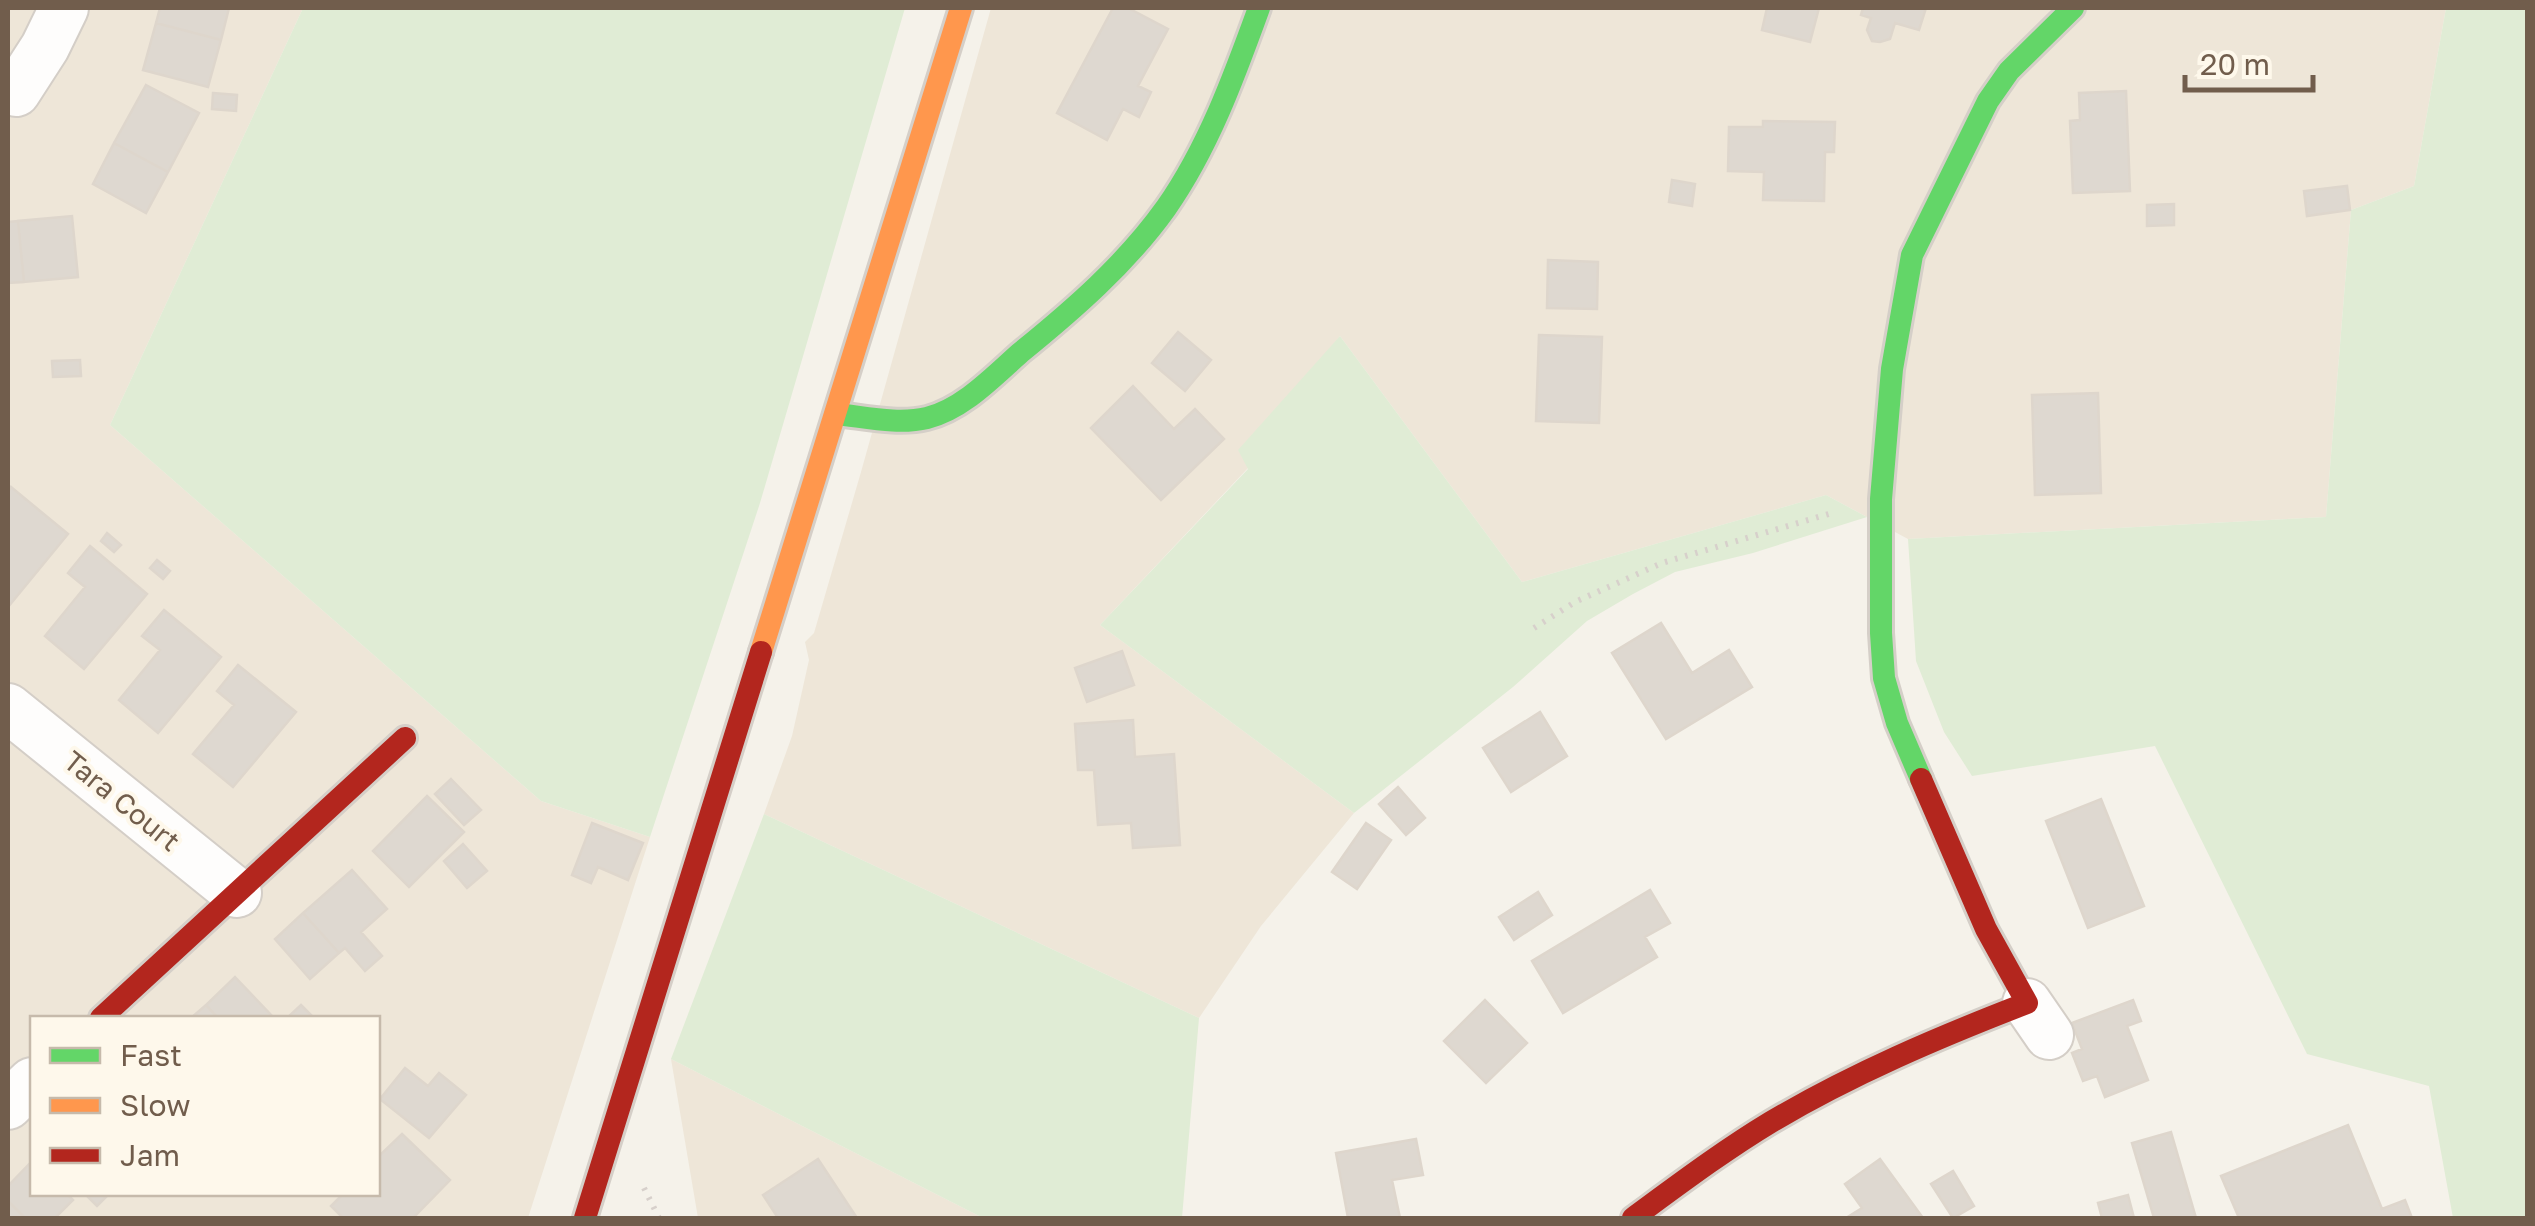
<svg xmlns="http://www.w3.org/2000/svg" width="2535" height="1226" font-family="'Golos Text',sans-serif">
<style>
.residential{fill:#eee6d8;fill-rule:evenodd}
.green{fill:#e0ecd5}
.building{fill:#ded8d0;stroke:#ded6cc;stroke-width:2.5}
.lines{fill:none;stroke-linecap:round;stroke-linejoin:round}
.street-casing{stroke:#d4cec7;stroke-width:52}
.fast-casing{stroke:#d5cfc8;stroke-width:28}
.slow-casing{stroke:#d5cfc8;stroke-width:28}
.jam-casing{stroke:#d5cfc8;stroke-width:28}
.path{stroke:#d7d0cb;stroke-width:6;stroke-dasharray:2.5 8;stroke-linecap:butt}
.street{stroke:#fefdfc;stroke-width:48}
.fast{stroke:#63d668;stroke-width:22}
.slow{stroke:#ff974d;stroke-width:22}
.jam{stroke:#b3261e;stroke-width:22}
.labels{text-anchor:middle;stroke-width:8;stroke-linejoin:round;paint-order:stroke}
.street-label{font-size:28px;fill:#715d4c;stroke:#fef8eb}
</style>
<rect width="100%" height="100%" fill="#f5f2ea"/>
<path class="residential" d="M8 8H303L110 425 541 801 650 837 528 1218H8ZM32 1018H378V1194H32Z
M991 8H2446L2414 186 2351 210 2326 517 1908 539 1826 495 1522 582 1340 336 1248 468 1100 625 1354 813 1261 926 1199 1018 764 814 792 736 809 660 805 642 814 633 861 472Z
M671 1059 983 1218H698Z"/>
<path class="green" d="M303 8H905L760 503 650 837 541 801 110 425Z
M2446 8H2527V1218H2453L2429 1086 2307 1054 2155 746 1972 776 1944 732 1916 661 1908 539 2326 517 2351 210 2414 186Z
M1340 336 1522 582 1826 495 1867 517 1753 553 1675 572 1633 594 1587 621 1513 687 1354 813 1100 625 1248 469 1238 450Z
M764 814 1199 1018 1182 1218H983L671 1059Z"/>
<path class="building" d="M160 8H229L221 40 156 23Z
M1113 8H1128L1168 29 1138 86 1151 92 1139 117 1123 109 1107 140 1057 113Z
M1767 8H1819L1810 42 1762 30Z
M1863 8H1926L1919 30 1895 23 1890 39 1880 42 1872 41 1867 30 1871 18 1861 15Z
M156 23 221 40 208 87 143 70Z
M146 85 199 113 168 172 114 143Z
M2126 91 2130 191 2073 193 2070 121 2080 120 2079 93Z
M213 93 237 95 236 111 212 109Z
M1763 121 1835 122 1834 152H1825L1824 201 1763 200 1764 172 1728 171 1729 127H1763Z
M114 143 168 172 146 213 93 184Z
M1672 180 1695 184 1692 206 1669 202Z
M2347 186 2350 210 2307 216 2304 191Z
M2174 204V225L2147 226V205Z
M72 216 78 277 24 282 18 221Z
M18 221 24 282 8 283V222Z
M1548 260 1598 262 1597 309 1547 308Z
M1178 332 1211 360 1185 391 1152 363Z
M1539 335 1602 337 1599 423 1536 421Z
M80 360 81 376 53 377 52 361Z
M1133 386 1174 429 1195 409 1224 439 1161 500 1091 428Z
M2098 393 2101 493 2035 495 2032 395Z
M11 487 68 534 8 607V492Z
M107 533 121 545 114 552 101 541Z
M90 546 147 594 84 669 45 636 85 587 68 573Z
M157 560 170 571 163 579 150 568Z
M164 610 221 657 158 733 119 700 160 650 142 636Z
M1661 623 1692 673 1729 650 1752 687 1666 739 1612 653Z
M1122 651 1134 685 1087 702 1075 668Z
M238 665 296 712 233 787 193 754 234 705 217 691Z
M1540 712 1567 756 1511 792 1483 748Z
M1133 720 1135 757 1174 754 1180 845 1133 848 1131 823 1098 825 1094 770H1078L1075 724Z
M451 779 481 810 464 825 435 794Z
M1398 787 1425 818 1406 835 1379 804Z
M427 796 464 832 409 887 373 851Z
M2101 799 2144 906 2088 928 2046 821Z
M592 823 643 843 628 880 598 867 591 883 572 875Z
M1366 823 1391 840 1357 889 1332 872Z
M463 844 487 871 467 888 444 861Z
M352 870 387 909 361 932 382 956 365 971 345 948 339 953 303 913Z
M1650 890 1670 923 1645 937 1657 957 1563 1013 1532 961Z
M1538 892 1552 915 1514 940 1499 917Z
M303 913 339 953 310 979 275 939Z
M235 977 274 1018H218L206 1005Z
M1485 1000 1527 1043 1486 1083 1444 1041Z
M2133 1000 2141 1021 2127 1026 2148 1080 2105 1097 2097 1076 2083 1081 2072 1053 2082 1049 2072 1023Z
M206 1005 218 1018H191Z
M301 1005 314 1018H287Z
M405 1068 428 1086 439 1073 466 1095 429 1138 380 1099Z
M2348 1125 2382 1209 2405 1200 2412 1218H2239L2221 1176Z
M2171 1132 2196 1218H2154L2132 1143Z
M402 1134 450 1180 413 1218H343L331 1206 343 1194H378V1157Z
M1416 1139 1423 1175 1392 1180 1400 1218H1348L1336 1153Z
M818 1159 857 1218H778L763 1195Z
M1880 1159 1923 1218H1846L1862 1208 1845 1184Z
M32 1161V1194H67L73 1200 55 1218H25L8 1201V1186Z
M1953 1171 1974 1206 1953 1218 1931 1184Z
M85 1194H109L97 1206Z
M2128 1195 2134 1218H2102L2098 1203Z
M8 1201 25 1218H8Z"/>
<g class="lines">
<g class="street-casing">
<path id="street" d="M16 92 45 47 64 8
M8 708 237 893
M2027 1003 2049 1035
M8 1105 32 1082"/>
</g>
<g class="fast-casing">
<path id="fast" d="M836 414C865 417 898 425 927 418 963 409 993 377 1020 353 1073 310 1126 264 1166 208 1208 148 1234 77 1259 8
M1921 779 1897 723 1884 678 1881 633V499L1892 369 1912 255 1988 101 2009 71 2073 8"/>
</g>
<g class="slow-casing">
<path id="slow" d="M761 652 961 8"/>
</g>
<g class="jam-casing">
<path id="jam" d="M101 1018 405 738
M585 1218 761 652
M1633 1218C1678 1185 1723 1151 1771 1122 1852 1074 1939 1037 2027 1003L1986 929 1921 779"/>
</g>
<path class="path" d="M1534 628 1575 602 1662 563 1832 513
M644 1188 659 1218"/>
<use href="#street" class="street"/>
<use href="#fast" class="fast"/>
<use href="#slow" class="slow"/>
<use href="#jam" class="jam"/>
</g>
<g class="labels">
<g class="street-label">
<text transform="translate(122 801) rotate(39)" y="10">Tara Court</text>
</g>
</g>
<rect width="2535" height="1226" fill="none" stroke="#715d4c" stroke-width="20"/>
<rect x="30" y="1016" width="350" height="180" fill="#fef8eb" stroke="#c6baab" stroke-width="2.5"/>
<rect x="50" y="1048" width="50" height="15" fill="#63d668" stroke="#c6baab" stroke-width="2.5"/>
<text x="120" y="1066" font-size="30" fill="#715d4c">Fast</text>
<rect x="50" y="1098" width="50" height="15" fill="#ff974d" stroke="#c6baab" stroke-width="2.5"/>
<text x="120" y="1116" font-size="30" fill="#715d4c">Slow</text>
<rect x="50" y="1148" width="50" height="15" fill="#b3261e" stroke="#c6baab" stroke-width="2.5"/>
<text x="120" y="1166" font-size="30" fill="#715d4c">Jam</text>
<path d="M2185 75v15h128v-15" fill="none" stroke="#715d4c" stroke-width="5"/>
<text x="2200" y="75" font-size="30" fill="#715d4c" stroke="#fef8eb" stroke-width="8" paint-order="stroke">20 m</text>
</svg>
